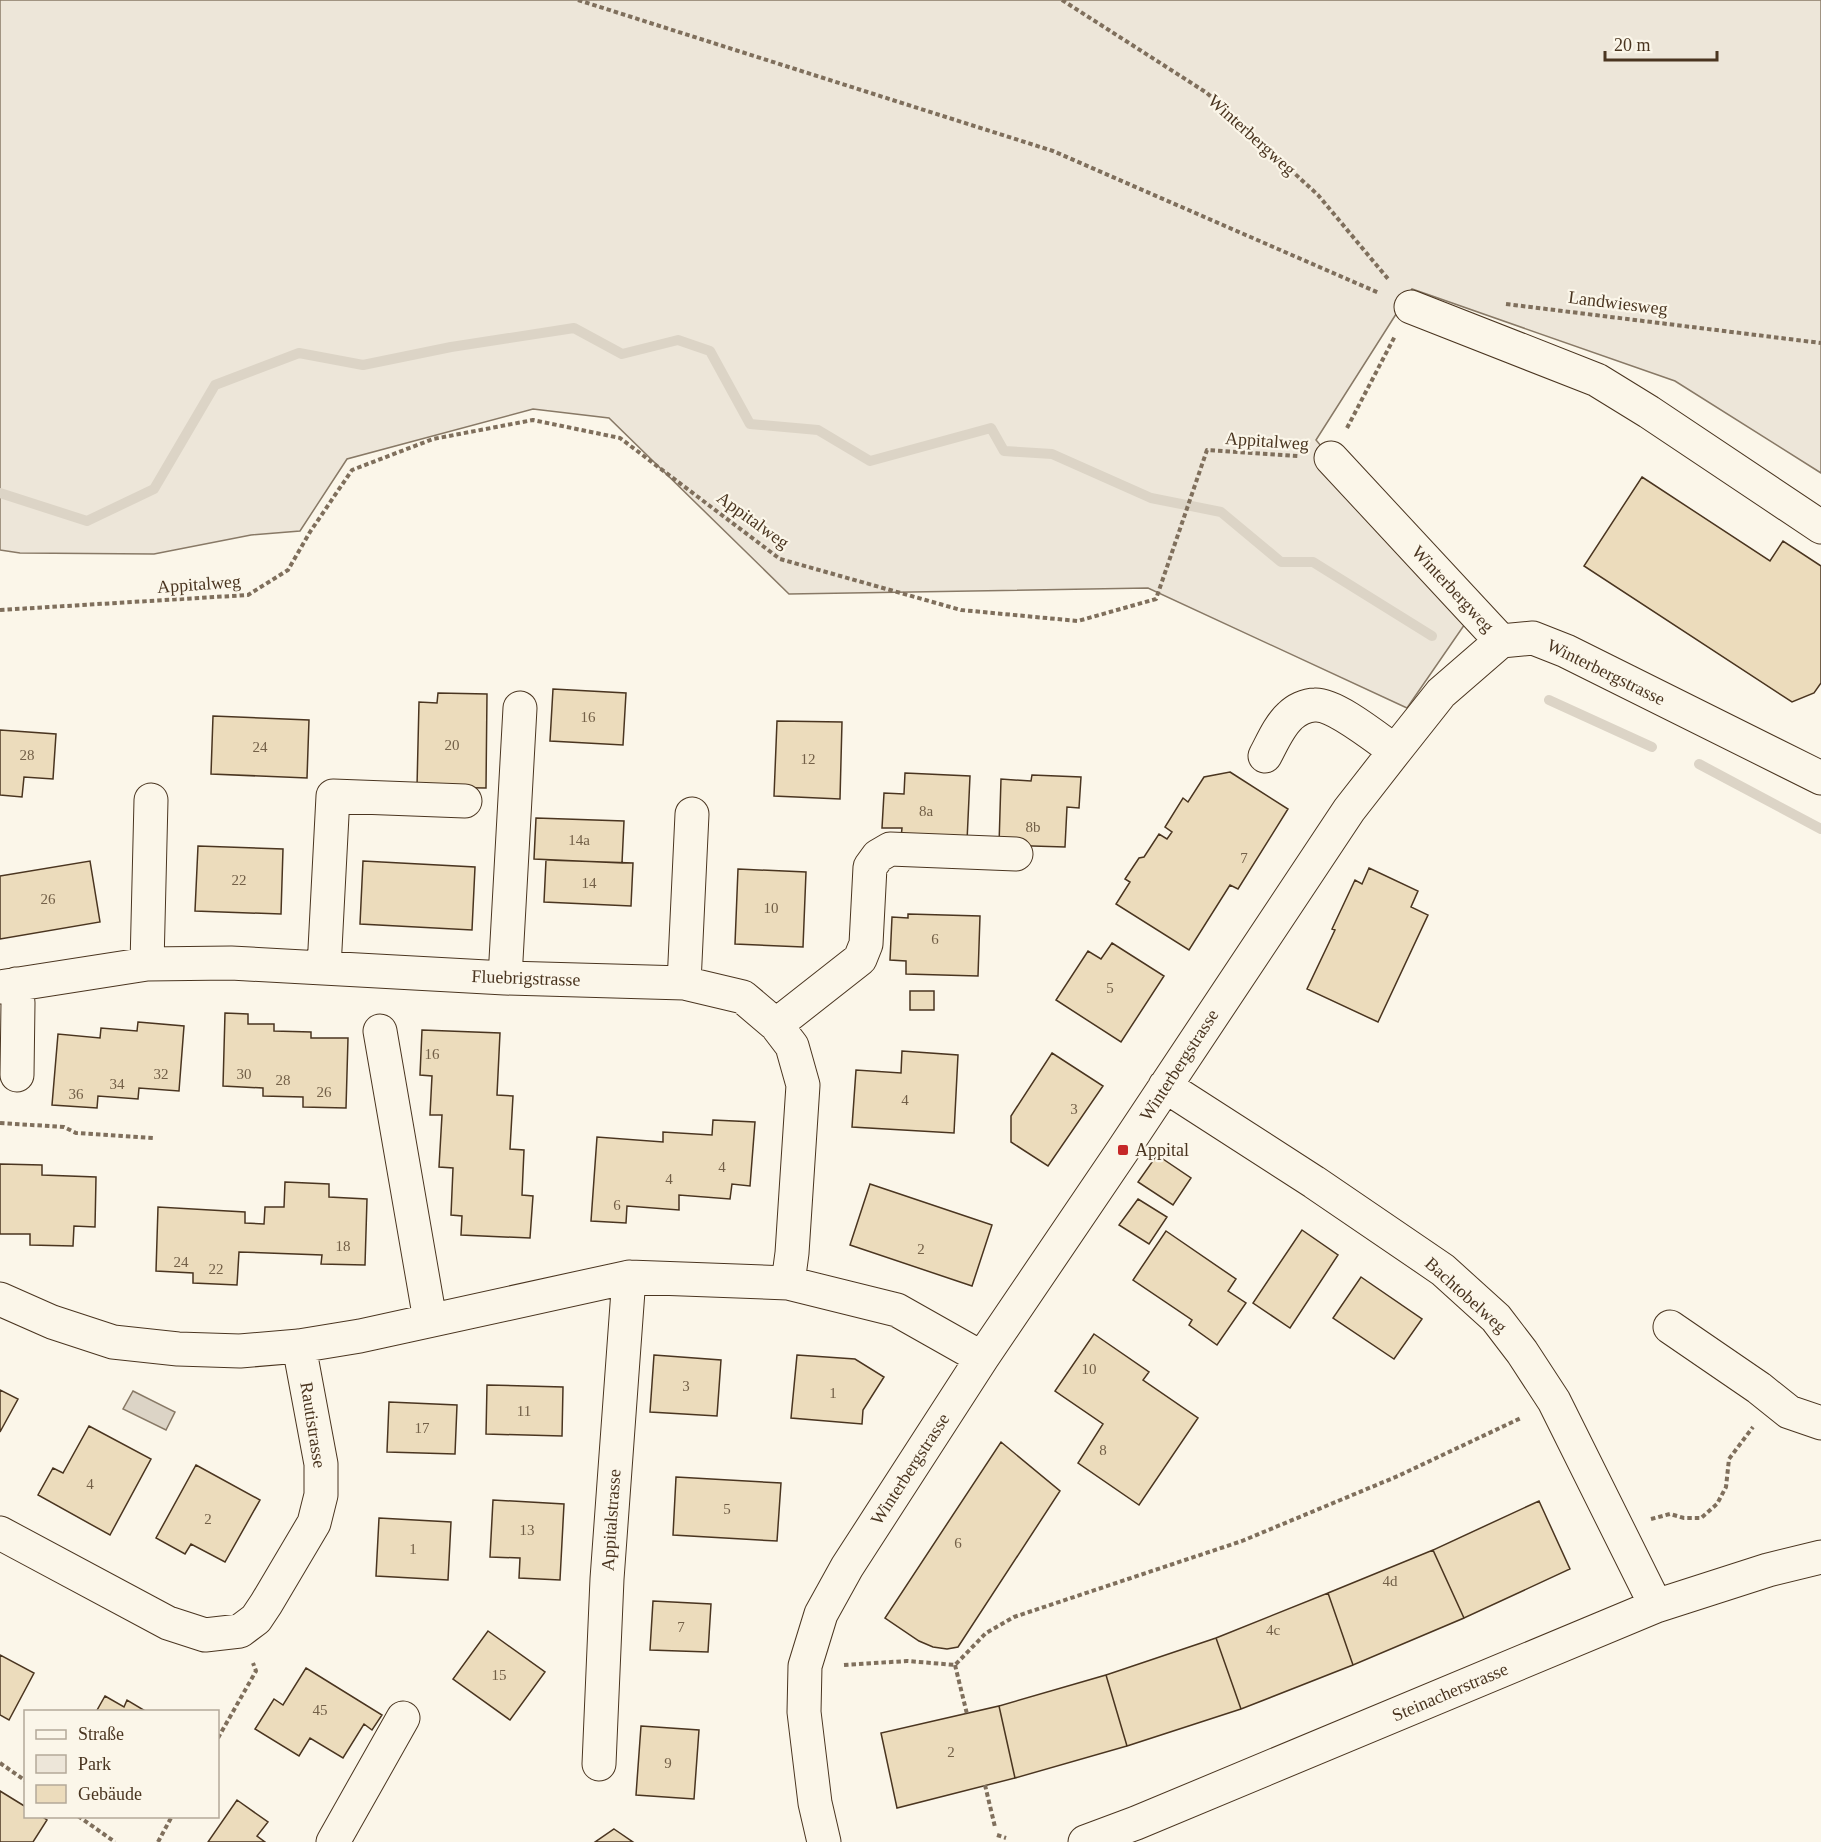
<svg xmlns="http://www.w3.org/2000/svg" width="1821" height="1842" font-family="Georgia,serif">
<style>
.green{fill:#ede6d9;stroke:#887966;stroke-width:1.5}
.water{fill:#dcd4c6;stroke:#887966;stroke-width:1.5}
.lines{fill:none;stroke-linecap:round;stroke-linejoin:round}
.stream{stroke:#dcd4c6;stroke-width:10}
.building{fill:#ecdcbc;stroke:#4a3520;stroke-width:1.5}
.minor-casing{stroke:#4a3520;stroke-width:35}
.path{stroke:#7f6f5c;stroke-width:4;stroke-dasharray:4.5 3;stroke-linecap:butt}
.minor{stroke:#fbf6e9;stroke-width:33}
.poi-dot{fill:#c62828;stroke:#fbf6e9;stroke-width:2}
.labels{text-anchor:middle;stroke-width:4.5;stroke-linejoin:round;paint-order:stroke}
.number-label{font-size:15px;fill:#725f47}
.street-label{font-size:18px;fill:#4a3520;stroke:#fbf6e9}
.poi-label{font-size:18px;fill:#4a3520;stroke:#fbf6e9;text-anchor:start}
</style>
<rect width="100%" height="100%" fill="#fbf6e9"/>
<path class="green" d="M0 0H1821V473L1675 381 1412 289 1316 440 1467 621 1407 708 1148 588 789 594 609 418 533 409 347 459 300 531 251 535 154 554 20 553 0 550Z"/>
<path class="water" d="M133 1391 175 1412 166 1430 123 1409Z"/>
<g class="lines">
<path class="stream" d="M0 493 87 521 154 489 215 385 299 353 363 365 451 347 574 328 622 354 678 340 710 351 750 424 818 430 870 461 991 428 1004 451 1052 454 1151 498 1221 512 1281 562H1313L1432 636
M1549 700 1652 747
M1699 764 1821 829"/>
</g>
<path class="building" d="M1642 477 1770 561 1783 541 1821 566V683L1814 693 1792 702 1584 566Z
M553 689 626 693 623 745 550 741Z
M438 693 487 694 486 788 417 787 419 702 437 703Z
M213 716 309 720 307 778 211 774Z
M777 721 842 722 840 799 774 796Z
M0 730 56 734 53 779 24 777 22 797 0 795Z
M1230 772 1288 809 1238 889 1230 885 1189 950 1116 904 1130 882 1125 879 1139 858 1144 857 1159 834 1167 839 1172 832 1165 827 1183 798 1188 802 1204 777Z
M905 773 970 776 967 841 901 838 902 828H882L884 793 904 794Z
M1032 775 1081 777 1079 808 1067 807 1065 847 999 845 1001 779 1031 781Z
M536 818 624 821 622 863 534 859Z
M198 846 283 849 281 914 195 911Z
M546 860 633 863 631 906 544 902Z
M90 861 100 922 0 939V876Z
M363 861 475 867 472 930 360 924Z
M1369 868 1418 891 1411 907 1428 915 1378 1022 1307 989 1335 930 1332 929 1355 880 1362 884Z
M738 869 806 872 803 947 735 944Z
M908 914 980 916 978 976 906 974V961L890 960 892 917 908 918Z
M1112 943 1164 976 1121 1042 1056 1000 1088 951 1101 959Z
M910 991H934V1010H910Z
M225 1013 248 1014V1024H274V1031L311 1032V1038H348L346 1108 303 1107V1097L263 1096V1088L223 1086Z
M138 1022 184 1026 179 1091 139 1088 138 1099 98 1096 97 1108 52 1105 58 1034 100 1038 101 1028 137 1031Z
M422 1030 500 1033 497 1095 513 1096 510 1149 524 1150 522 1195 533 1196 530 1238 461 1235 462 1216 451 1215 453 1168 439 1167 442 1115H430L432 1076 420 1075Z
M902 1051 958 1055 954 1133 852 1127 856 1070 901 1073Z
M1052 1053 1103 1086 1048 1166 1011 1142V1116Z
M713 1120 755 1122 750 1186 732 1184 730 1199 679 1195V1210L627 1206 626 1223 591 1221 597 1137 663 1142V1132L712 1135Z
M1157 1155 1191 1178 1173 1205 1138 1182Z
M0 1164 42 1165V1175L96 1177 95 1227 74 1226 73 1246 30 1245V1234H0Z
M285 1182 329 1184V1197L367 1199 365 1265 321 1264 322 1255 239 1252 237 1285 193 1283V1273L156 1271 158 1207 245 1212V1223L264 1224 265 1207H284Z
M870 1184 992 1225 972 1286 850 1245Z
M1138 1199 1167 1217 1149 1244 1119 1225Z
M1302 1230 1338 1255 1290 1328 1253 1303Z
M1166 1231 1236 1279 1228 1291 1246 1303 1217 1345 1189 1325 1192 1320 1133 1280Z
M1361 1277 1422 1319 1394 1359 1333 1318Z
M1094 1334 1149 1372 1143 1380 1198 1418 1139 1505 1078 1463 1103 1424 1055 1391Z
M654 1355 721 1360 717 1416 650 1412Z
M797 1355 855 1359 884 1377 863 1410 862 1424 791 1418Z
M487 1385 563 1387 562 1436 486 1434Z
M0 1390 18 1399 0 1432Z
M389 1402 457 1405 455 1454 387 1452Z
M89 1426 151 1459 110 1535 38 1495 53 1468 63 1473Z
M1001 1442 1060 1491 958 1647 947 1649 933 1647 919 1641 885 1618Z
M196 1465 260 1500 225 1562 191 1544 185 1554 156 1538Z
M676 1477 781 1483 777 1541 673 1535Z
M493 1500 564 1504 560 1580 519 1578 520 1558 490 1557Z
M1539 1501 1570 1569 1464 1618 1433 1550Z
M379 1518 451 1522 448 1580 376 1576Z
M1433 1550 1464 1618 1353 1665 1328 1593Z
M1328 1593 1353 1665 1241 1709 1216 1638Z
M653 1601 711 1604 708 1652 650 1650Z
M488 1631 545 1672 510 1720 453 1679Z
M1216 1638 1241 1709 1127 1746 1106 1675Z
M0 1655 34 1673 9 1720 0 1715Z
M306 1668 382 1715 372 1730 364 1724 343 1758 310 1738 299 1756 255 1729 274 1699 283 1705Z
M1106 1675 1127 1746 1015 1778 999 1706Z
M105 1696 124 1707 127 1700 147 1712H96Z
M999 1706 1015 1778 897 1808 881 1733Z
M641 1726 699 1730 694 1799 636 1795Z
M0 1791 26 1807V1816H41L47 1820 33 1842H0Z
M237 1800 268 1822 257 1836 265 1842H208Z
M614 1829 633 1842H595Z"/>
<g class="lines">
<g class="minor-casing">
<path id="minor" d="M1411 307 1597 380 1649 412 1821 527
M1331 458 1501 641
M1265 756C1272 743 1279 726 1290 716 1296 710 1306 705 1315 705 1335 704 1378 739 1395 751
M147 964 151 800
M324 968 333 796 465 801
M505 978 520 708
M684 983 692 814
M16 984 18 1003 17 1075
M0 987 147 964 231 963 505 978 684 983 743 997 776 1025 792 1046 803 1085 792 1253 788 1283
M776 1025 860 959 866 944 870 867 878 856 890 849 1016 854
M380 1031 430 1320
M1165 1086 1314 1182 1443 1270 1496 1318 1522 1352 1554 1401 1656 1606
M0 1299 52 1322 113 1342 178 1349 240 1351 299 1346 360 1336 629 1277 788 1283 897 1310 982 1358
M1670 1327 1759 1388 1789 1412 1821 1423
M0 1533 168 1623 205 1635 240 1631 256 1619 266 1604 314 1523 321 1495V1464L299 1346
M599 1764 607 1579 629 1277
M333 1842 403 1718
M824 1842 815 1803 804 1712 805 1666 821 1614 847 1567 982 1358 1123 1150 1349 810 1395 751 1441 693 1501 641 1533 638 1566 651 1821 778
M1085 1842 1136 1823 1656 1606 1768 1570 1821 1557"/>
</g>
<path class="path" d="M578 0 1053 151 1379 293
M1062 0 1207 93 1318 195 1389 280
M1506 304 1821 343
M1347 428 1395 336
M0 610 248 595 288 570 310 532 352 470 433 439 533 420 620 438 780 559 961 610 1078 621 1156 599 1207 450 1298 456
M0 1123 64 1127 76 1133 154 1138
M1651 1519 1670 1514 1684 1518H1701L1717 1504 1726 1487 1729 1459 1753 1427
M844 1665 907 1661 955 1665 986 1633 1014 1617 1242 1541 1398 1476 1521 1418
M955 1665 967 1714
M218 1738 256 1671 253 1663
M0 1763 26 1781
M985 1785 995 1827
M78 1816 115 1842
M997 1835 1006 1838
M158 1842 172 1816"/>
<use href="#minor" class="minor"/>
</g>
<rect class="poi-dot" x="1117" y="1144" width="12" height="12" rx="3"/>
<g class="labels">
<g class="number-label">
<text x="588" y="722">16</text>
<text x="452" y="750">20</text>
<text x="260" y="752">24</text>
<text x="27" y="760">28</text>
<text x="808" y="764">12</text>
<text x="926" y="816">8a</text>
<text x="1033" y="832">8b</text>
<text x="579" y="845">14a</text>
<text x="1244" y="863">7</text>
<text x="239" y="885">22</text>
<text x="589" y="888">14</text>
<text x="48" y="904">26</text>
<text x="771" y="913">10</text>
<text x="935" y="944">6</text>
<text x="1110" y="993">5</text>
<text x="432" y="1059">16</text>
<text x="161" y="1079">32</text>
<text x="244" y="1079">30</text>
<text x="283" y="1085">28</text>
<text x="117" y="1089">34</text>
<text x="324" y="1097">26</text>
<text x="76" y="1099">36</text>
<text x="905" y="1105">4</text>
<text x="1074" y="1114">3</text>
<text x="722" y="1172">4</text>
<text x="669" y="1184">4</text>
<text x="617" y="1210">6</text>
<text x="343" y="1251">18</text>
<text x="921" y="1254">2</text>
<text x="181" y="1267">24</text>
<text x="216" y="1274">22</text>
<text x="1089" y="1374">10</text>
<text x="686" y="1391">3</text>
<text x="833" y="1398">1</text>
<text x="524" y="1416">11</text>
<text x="422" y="1433">17</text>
<text x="1103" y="1455">8</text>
<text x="90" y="1489">4</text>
<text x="727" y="1514">5</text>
<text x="208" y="1524">2</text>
<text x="527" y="1535">13</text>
<text x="958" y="1548">6</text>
<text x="413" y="1554">1</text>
<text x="1390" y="1586">4d</text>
<text x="681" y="1632">7</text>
<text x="1273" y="1635">4c</text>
<text x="499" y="1680">15</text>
<text x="320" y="1715">45</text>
<text x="951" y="1757">2</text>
<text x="668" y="1768">9</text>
</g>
<g class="street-label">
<text transform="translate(1252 135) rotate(42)" y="6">Winterbergweg</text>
<text transform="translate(1618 303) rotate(7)" y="6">Landwiesweg</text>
<text transform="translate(1267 441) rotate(4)" y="6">Appitalweg</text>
<text transform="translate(753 520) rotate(36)" y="6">Appitalweg</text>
<text transform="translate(199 584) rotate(-4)" y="6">Appitalweg</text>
<text transform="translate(1453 589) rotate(47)" y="6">Winterbergweg</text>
<text transform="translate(1606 672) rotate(26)" y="6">Winterbergstrasse</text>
<text transform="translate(526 978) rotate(2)" y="6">Fluebrigstrasse</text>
<text transform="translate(1179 1065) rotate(-57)" y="6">Winterbergstrasse</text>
<text transform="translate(1466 1295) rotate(42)" y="6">Bachtobelweg</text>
<text transform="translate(313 1425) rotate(81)" y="6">Rautistrasse</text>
<text transform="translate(910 1469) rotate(-57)" y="6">Winterbergstrasse</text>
<text transform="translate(611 1520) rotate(-86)" y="6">Appitalstrasse</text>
<text transform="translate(1450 1692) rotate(-23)" y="6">Steinacherstrasse</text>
</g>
<g class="poi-label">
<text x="1135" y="1156">Appital</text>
</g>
</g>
<rect x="24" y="1710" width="195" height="108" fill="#fbf6e9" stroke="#b4a999" stroke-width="1.5"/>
<rect x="36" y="1730" width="30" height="9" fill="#fbf6e9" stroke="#b4a999" stroke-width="1.5"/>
<text x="78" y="1740" font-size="18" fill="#4a3520">Straße</text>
<rect x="36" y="1755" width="30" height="18" fill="#ede6d9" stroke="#b4a999" stroke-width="1.5"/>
<text x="78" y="1770" font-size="18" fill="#4a3520">Park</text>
<rect x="36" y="1785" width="30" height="18" fill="#ecdcbc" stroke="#b4a999" stroke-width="1.5"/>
<text x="78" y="1800" font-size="18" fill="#4a3520">Gebäude</text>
<path d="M1605 51v9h112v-9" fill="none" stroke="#4a3520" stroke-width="3"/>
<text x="1614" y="51" font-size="18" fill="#4a3520" stroke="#fbf6e9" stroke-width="4.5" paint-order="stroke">20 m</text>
</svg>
